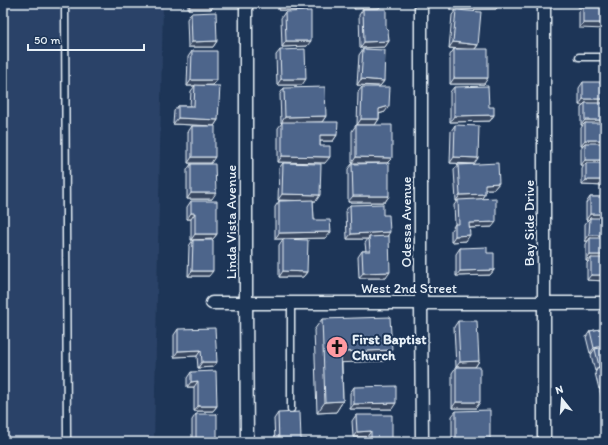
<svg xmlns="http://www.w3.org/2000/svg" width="608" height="445" font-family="Itim,sans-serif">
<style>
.built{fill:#2c4367}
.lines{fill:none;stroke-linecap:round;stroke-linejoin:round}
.lane-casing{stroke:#e8f1f8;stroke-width:9}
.street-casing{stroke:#e8f1f8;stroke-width:15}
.lane{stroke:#1d3557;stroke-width:6}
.street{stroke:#1d3557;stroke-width:12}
.wall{fill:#435778;stroke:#e8f1f8}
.shaded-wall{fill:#374761;stroke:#e8f1f8}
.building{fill:#4e658b;stroke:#e8f1f8}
.labels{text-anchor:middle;stroke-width:4;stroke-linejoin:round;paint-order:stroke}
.street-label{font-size:14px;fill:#e8f1f8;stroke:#1d3557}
.poi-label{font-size:14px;font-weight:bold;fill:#e8f1f8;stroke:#1d3557;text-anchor:start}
</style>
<rect width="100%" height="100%" fill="#1d3557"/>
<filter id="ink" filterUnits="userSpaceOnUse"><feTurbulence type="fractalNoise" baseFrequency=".025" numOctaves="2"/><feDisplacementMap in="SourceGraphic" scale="8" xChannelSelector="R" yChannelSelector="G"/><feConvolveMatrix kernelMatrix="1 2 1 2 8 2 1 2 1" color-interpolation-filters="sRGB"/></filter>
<g filter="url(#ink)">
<path class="built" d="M3 3H163L154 442H3Z"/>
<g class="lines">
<g class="lane-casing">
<path id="lane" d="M65 3 67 442
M579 57H605
M291 302V409"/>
</g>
<g class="street-casing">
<path id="street" d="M246 3V302L247 442
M421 3V304L422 442
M544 3V442
M212 303H605"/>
</g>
<use href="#lane" class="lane"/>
<use href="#street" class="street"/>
</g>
<path class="wall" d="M188 3H215L211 9H188Z
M278 3H307L303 10H278Z
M354 3H383L379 8 354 9Z
M449 3H500L496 9 456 10 478 45 475 49 484 84H450V55L454 49H461L449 48 452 15 456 10H450Z
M578 3H605L579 28V11L583 7H578Z
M363 9 386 28 389 41 385 47 360 48 359 15Z
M285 12 307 46 282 47 281 18Z
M191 13 217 41 213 47H188L187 19Z
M363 49 384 81 380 86 357 85 359 55Z
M280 50 302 85H277L276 55Z
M192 51 217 80 213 85H207L218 120 214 126 173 124 174 111 178 106H190L191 91 195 86H187L188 57Z
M583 82 605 186 582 185V169L584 165H581V148L583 145H581V128L583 125H581V108L583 105H579V88Z
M362 87 385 112 379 114V119L375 125H357L358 92Z
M454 87 489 107 494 115 490 121 450 122V92Z
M284 88 326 116 322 122H307L337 135 333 141H320V146L325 163 278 162V128L282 123H281L280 94Z
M356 125 392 158 387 163H352V131Z
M455 125 474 164 499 183 494 189H485V194L481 199 492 227 470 228 466 241 451 242V230L455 224 454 205 458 200 456 201 454 170 458 165 474 164 450 163 451 131Z
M192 126 211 163H188V132Z
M283 163 316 201H313L314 220 326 238 275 239V207L279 201 298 200H278L279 168Z
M191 164 212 199H187V170Z
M352 164 389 196 385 202H348V169Z
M590 197H605V281L587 280V263L589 261H586V244L588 241H585V224L588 220H586V203Z
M191 201 217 234 213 239 191 240V219H187V207Z
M350 205 383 215 387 236 386 278H359L358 257 362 251H366L365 243 368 239H347L346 210Z
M283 239 307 272 303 277H279V245Z
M193 240 209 276H188L189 246Z
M460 248 487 253 494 270 490 275 456 276V254Z
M322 319 384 361 342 362 343 401 336 412 317 413 314 330Z
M458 321 479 361 475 367 476 408H452V373L456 367 454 327Z
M605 328V406L604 407 600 391 601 389H599L595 373 596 371H595L591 355 592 353H590L586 337 590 331Z
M178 329 217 362 213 367 198 368 197 356 174 357V335Z
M191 372 217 406 213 411H194V387H187V378Z
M354 387 392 409H350V393Z
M456 411 488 442H452V416Z
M278 413 301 439 307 442H275L274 419Z
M196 414 217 442H192V420Z
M356 415 392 442H367V437H353L352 421Z"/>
<path class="shaded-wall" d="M192 3H215L211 9H188Z
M358 3H383L379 8 354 9Z
M500 3 496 9 450 10 454 4Z
M580 3H605V7L583 6V7H578Z
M282 4H307L303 10H278Z
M583 23H605V29L579 28Z
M217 41 213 47H188L192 42Z
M286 41H311L307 46 282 47Z
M389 41 385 47 360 48 364 42Z
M453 42 478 45 474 50 449 48Z
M454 78H488L484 84H450Z
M281 79H306L302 85H277Z
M361 79 384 81 380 86 357 85Z
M191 80H217L213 85 187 86Z
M583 99H605V105L585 103 583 105H579Z
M389 106 385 112 375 115 379 109Z
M494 115 490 121 450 122 454 116Z
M326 116 322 122 282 123V122L281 123 285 117Z
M178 118 218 120 214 126 173 124Z
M361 119H379L375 125H357Z
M585 120H605V126L585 123 583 125H581Z
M320 135H337L333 141H316Z
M585 140H605V146L585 143 583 145H581Z
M282 156 330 157 325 163 278 162Z
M192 157H215L211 163H188Z
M356 157 392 158 387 163H352Z
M454 157 478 158 474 164 450 163Z
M585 160H605V166L586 163 584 165H581Z
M586 180H605V186L582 185Z
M499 183 494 189H481L485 184Z
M191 193H216L212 199H187Z
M282 194 320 195 316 201 278 200Z
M485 194 481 199 456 201 460 195Z
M353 196H389L385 202H348Z
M191 213H195L191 219H187Z
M590 214H605V220L590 218 588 220H586Z
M496 222 492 227 465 228 469 223Z
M331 232 326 238 275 239 279 233Z
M390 232 386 238 369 237 368 239H347L351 234Z
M195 234H217L213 239 191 240Z
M470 235 466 241 451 242 455 236Z
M589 235H605V241L590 238 588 241H585Z
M590 255H605V261L591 258 589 261H586Z
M494 270 490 275 456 276 460 271Z
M192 271H213L209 276H188Z
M283 271 307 272 303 277H279Z
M390 272 386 278H359L363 273Z
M591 275H605V281L587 280Z
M605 345V350L595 349 592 353H590L594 348Z
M201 350 197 356 174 357 178 351Z
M392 350 384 361 334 363 341 352Z
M479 361 475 367H456L460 362Z
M202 362H217L213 367 198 368Z
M605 364V369L599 367 596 371H595L599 366Z
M198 381 194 387H187L191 382Z
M603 383H605V388L604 385 601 389H599Z
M343 401 336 412 317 413 325 402Z
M456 402H480L476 408H452Z
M396 403 392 409H350L354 404Z
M198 406H217L213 411H194Z
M371 431 367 437H353L357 432Z
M480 439H490L488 442H479Z"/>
<path class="building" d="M282 3H307V4H282Z
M454 3H500L454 4Z
M583 6H605V23H583Z
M363 9H386V28L388 30 389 41 364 42Z
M456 10 481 12 478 45 453 42Z
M311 11V41H286L285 12Z
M216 12 217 41 192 42 191 13Z
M305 49 306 79H281L280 50Z
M363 49 385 50 384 81 361 79Z
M454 49H488V78H454Z
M192 51H217V80H191Z
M3 62 6 67 8 82 6 98 3 106Z
M583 82H605V99H583Z
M195 85 220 86 218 120 178 118V106H194Z
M488 86 489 107H494V115L454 116V87Z
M325 87 326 116 285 117 284 88Z
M362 87H390L389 106 379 109V119H361Z
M585 103H605V120H585Z
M282 122H338L337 135H320V146H330V157L282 156Z
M585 123H605V140H585Z
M356 125H392V158L356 157Z
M455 125 479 126 478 158 454 157Z
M192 126H215V157H192Z
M585 143H605V160H585Z
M283 163 321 164 320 195 282 194Z
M389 163V196H353L352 164Z
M498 163 499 183 485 184V194L460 195 458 165Z
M586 163H605V180H586Z
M191 164H215L216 193H191Z
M590 197H605V214H590Z
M496 198V222L469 223 470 235 455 236V224H459L458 200Z
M313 200 314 220H330L331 232 279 233V201Z
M191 201H217V234H195V213H191Z
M383 204V215H389L390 232 351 234 350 205Z
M590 218H605V235H589Z
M389 236 390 272 363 273 362 251H370L369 237Z
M590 238H605V255H590Z
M283 239 308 240 307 272 283 271Z
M193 240H213V271H192Z
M487 247V253H494V270L460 271V248Z
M591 258H605V275H591Z
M3 295 5 309 3 325Z
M390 317 392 350 341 352 343 401 325 402 322 319Z
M458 321H477L479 361 460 362Z
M215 328 217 362H202L201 350 178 351V329Z
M605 328V345L594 348 590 331Z
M605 347V364L599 366 595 349Z
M605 366V383H603L599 367Z
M456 367H480V402H456Z
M216 371 217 406H198V381L191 382V372Z
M396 386V403L354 404V387Z
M490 410V439H480V442H456V411Z
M300 412 301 439H307V442H279L278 413Z
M196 414H217V442H196Z
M356 415H392V442H371V431L357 432Z"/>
</g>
<defs>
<g id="church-disc" transform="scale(1.15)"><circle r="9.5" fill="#ff9aa2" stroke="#1d3557"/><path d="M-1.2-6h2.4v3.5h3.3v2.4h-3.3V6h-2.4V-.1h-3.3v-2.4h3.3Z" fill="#111"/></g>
</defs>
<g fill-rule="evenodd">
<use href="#church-disc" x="337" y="347"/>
</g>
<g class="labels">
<g class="street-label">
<text transform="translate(231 222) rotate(-90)" y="5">Linda Vista Avenue</text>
<text transform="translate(406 222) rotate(-90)" y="5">Odessa Avenue</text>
<text transform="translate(529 223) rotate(-90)" y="5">Bay Side Drive</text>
<text x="409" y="293">West 2nd Street</text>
</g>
<g class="poi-label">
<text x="352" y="344">First Baptist<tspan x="352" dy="16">Church</tspan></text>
</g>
</g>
<rect width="608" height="445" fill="none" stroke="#1d3557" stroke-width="16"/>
<rect x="8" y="8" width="592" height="429" fill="none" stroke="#e8f1f8" stroke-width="1.5" filter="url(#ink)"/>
<g transform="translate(562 399) rotate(343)" stroke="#1d3557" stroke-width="3" paint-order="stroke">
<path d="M0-3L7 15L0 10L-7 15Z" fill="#e8f1f8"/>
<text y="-6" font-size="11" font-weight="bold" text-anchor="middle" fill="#e8f1f8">N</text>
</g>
<path d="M28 44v6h116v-6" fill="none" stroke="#e8f1f8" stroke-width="2"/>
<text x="34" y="44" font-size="12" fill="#e8f1f8" stroke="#1d3557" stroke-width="3" paint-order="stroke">50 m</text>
</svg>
